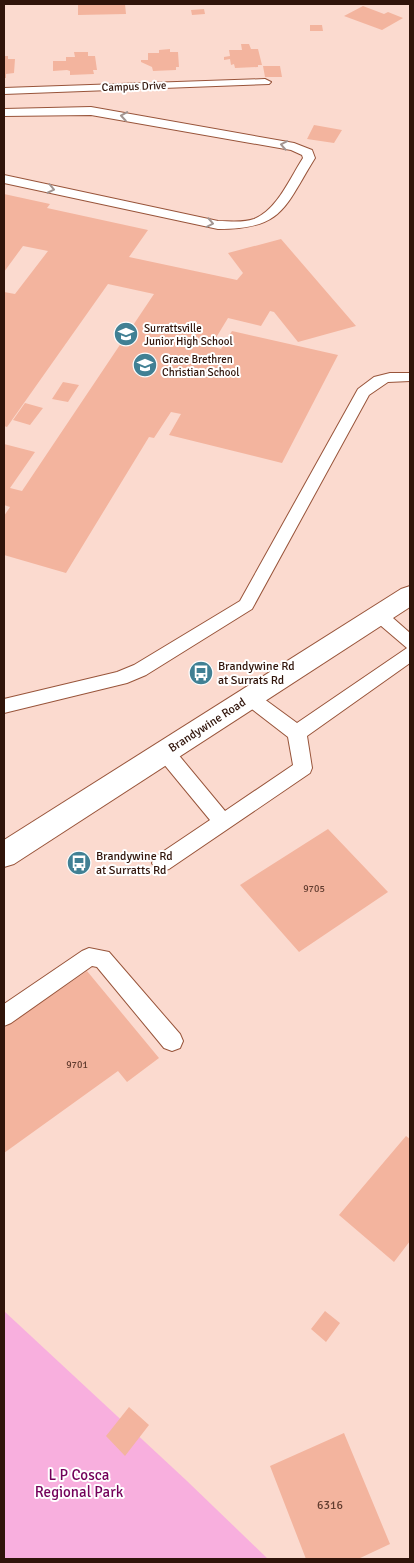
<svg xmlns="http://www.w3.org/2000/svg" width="414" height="1563" font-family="Signika,sans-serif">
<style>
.green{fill:#f8afde}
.building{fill:#f3b49e}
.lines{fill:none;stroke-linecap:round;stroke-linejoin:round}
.service-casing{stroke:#98543a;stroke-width:2}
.secondary-casing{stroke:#98543a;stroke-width:2}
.service{fill:#fff;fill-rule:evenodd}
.secondary{fill:#fff;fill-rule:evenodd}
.oneway{stroke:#a29591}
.labels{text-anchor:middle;stroke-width:4;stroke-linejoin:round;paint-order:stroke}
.number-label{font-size:10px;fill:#613c2f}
.far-street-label{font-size:11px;fill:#30140a;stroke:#fff}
.far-poi-label{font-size:11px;fill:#30140a;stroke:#fff;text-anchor:start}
.poi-label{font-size:12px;fill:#30140a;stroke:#fff;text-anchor:start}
.street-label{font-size:12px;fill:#30140a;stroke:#fff}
.near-number-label{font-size:12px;fill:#613c2f}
.near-park-label{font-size:15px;fill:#73005a;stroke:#fff}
</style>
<rect width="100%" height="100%" fill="#fbdacf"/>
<path class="green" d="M4 1311 187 1481 268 1559H4Z"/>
<path class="building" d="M78 4H125L126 14 78 15Z
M363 6 384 14 388 12 403 18 382 30 344 16Z
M204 9 205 14 192 15 191 10Z
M310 25H322L323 31H310Z
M241 44H249L251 49H258L262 65H258V67L235 68 234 64 231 65 230 59 224 60V57L230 56 229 50H242Z
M170 49V52H178L179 67H176V70L153 71 152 67 141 62V60H148V53H159V50Z
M74 52H88V56H95L97 70H93L94 74 70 75V71L67 70 53 71V61H66V57H75Z
M4 56H8V59H15L14 73 6 74V78H4Z
M263 66H280L282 77H265Z
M314 125 342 130 334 143 307 139Z
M4 194 50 204 47 208 148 230 129 257 237 280 243 273 228 253 281 239 356 326 298 342 274 312 270 311 261 326 228 318 211 346 221 349 232 331 338 355 282 463 169 435 181 414 171 412 154 438 149 437 66 573 4 555V516L10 507 4 505V444L35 452 10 488 22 491 154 294 108 284 7 427 4 426V292L15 294 48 251 23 246 4 272Z
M63 382 79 385 68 402 52 399Z
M25 403 43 408 30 425 13 420Z
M328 829 388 892 299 952 240 885Z
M87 971 159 1058 127 1082 118 1071 4 1153V1028Z
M406 1136 410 1139V1241L394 1262 339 1215Z
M325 1311 340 1323 326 1342 311 1329Z
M129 1407 149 1425 125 1456 106 1436Z
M344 1433 390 1544 358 1559H306L270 1466Z"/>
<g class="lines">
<g class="service-casing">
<path id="service" d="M265 79 271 82 269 84 4 94V88Z
M91 107 294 143 312 150 315 158C284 208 283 229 218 229L4 183V175L218 221C229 221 243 223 254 219 277 210 290 178 303 158L302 155 291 150 91 115 4 116V109Z
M390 373H410V381L388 382 369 395 252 609 146 675 127 683 4 713V699L117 672 134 665 240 601 358 389 374 377Z
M379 609 385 611 410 633V663L307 736 312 768 310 773 169 869 162 871 155 869 152 863 155 857 210 820 158 757 156 752 158 747 165 745 172 747 225 811 293 765 288 737 244 703 241 698 244 693 250 691 256 693 297 723 407 648 373 619 370 615 373 611Z
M89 948 109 952 180 1034 183 1041 180 1048 172 1051 164 1048 97 967 92 966 11 1023 4 1026V1004L82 951Z"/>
</g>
<g class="secondary-casing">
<path id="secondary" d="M410 586V607L14 864 4 867V840L401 589Z"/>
</g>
<use href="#service" class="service"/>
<use href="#secondary" class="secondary"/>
</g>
<defs><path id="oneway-chevron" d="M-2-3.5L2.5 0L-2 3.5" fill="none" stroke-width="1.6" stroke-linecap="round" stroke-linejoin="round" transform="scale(1.25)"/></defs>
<g class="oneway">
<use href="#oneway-chevron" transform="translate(124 116) rotate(-171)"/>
<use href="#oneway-chevron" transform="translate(284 145) rotate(-169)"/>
<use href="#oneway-chevron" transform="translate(51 189) rotate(12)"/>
<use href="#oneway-chevron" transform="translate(210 223) rotate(11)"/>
</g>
<defs>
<g id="school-disc" transform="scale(1.25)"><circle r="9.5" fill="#418094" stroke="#fff"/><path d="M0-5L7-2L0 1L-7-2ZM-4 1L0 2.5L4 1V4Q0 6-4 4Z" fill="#fff"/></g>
<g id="bus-disc" transform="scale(1.25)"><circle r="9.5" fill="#418094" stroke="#fff"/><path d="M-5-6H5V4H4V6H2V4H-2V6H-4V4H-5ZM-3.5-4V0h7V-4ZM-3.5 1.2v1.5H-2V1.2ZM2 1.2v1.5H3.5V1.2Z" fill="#fff"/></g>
</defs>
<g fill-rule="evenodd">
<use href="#school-disc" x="126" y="334"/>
<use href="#school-disc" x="145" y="365"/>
<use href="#bus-disc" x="201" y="673"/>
<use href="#bus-disc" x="79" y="863"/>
</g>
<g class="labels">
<g class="number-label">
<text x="314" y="892">9705</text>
<text x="77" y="1068">9701</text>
</g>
<g class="far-street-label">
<text transform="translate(134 86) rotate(-2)" y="4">Campus Drive</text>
</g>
<g class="far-poi-label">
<text x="144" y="332">Surrattsville<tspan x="144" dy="13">Junior High School</tspan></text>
<text x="162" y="363">Grace Brethren<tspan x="162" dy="13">Christian School</tspan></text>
</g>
<g class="poi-label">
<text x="218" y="670">Brandywine Rd<tspan x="218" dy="14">at Surrats Rd</tspan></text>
<text x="96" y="860">Brandywine Rd<tspan x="96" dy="14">at Surratts Rd</tspan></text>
</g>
<g class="street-label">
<text transform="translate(207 725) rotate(-33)" y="4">Brandywine Road</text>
</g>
<g class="near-number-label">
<text x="330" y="1509">6316</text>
</g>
<g class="near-park-label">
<text x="79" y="1480">L P Cosca<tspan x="79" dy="17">Regional Park</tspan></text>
</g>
</g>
<rect width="414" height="1563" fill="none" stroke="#30140a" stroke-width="10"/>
</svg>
